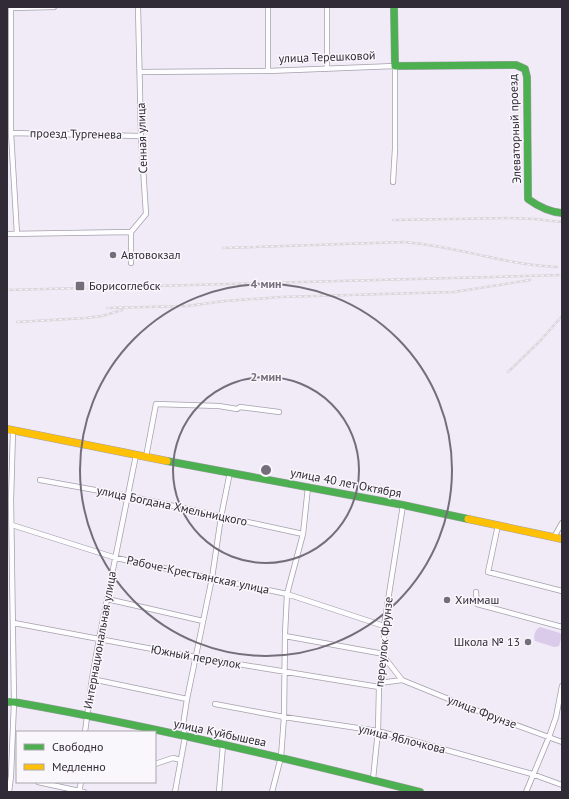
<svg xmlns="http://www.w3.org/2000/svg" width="569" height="799" font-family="'PT Sans',sans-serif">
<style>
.green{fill:#d9cbe9}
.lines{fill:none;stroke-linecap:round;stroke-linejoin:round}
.street-casing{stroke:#a5a0ab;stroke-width:6}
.fast-casing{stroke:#a5a0ab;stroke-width:8}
.slow-casing{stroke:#a5a0ab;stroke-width:8}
.street{stroke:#fdfcfe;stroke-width:4.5}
.fast{stroke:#4caf50;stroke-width:7}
.slow{stroke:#ffc107;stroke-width:7}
.rail-casing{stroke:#d9d7dc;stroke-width:2.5}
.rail{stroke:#f9f6fc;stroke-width:1;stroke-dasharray:3;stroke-linecap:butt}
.ring{fill:none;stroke:#746e7a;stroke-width:2}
.poi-dot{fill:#746e7a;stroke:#f9f6fc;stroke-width:1.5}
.labels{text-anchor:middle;stroke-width:3;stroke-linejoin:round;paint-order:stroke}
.street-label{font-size:12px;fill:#302b36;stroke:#f9f6fc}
.poi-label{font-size:12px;fill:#302b36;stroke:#f9f6fc;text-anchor:start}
.centre{fill:#746e7a;stroke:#f9f6fc;stroke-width:2}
.ring-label{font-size:12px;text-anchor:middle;font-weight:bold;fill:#746e7a;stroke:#f9f6fc;stroke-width:3;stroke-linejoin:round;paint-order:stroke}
</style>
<rect width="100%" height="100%" fill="#f1ebf7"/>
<path class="green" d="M540 627 560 633 562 636 559 646 554 647 535 641C533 637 535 629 540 627Z"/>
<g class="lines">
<g class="street-casing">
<path id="street" d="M11 7V133L17 234
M268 7V71
M11 8 54 7
M327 69V7
M140 72 268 71 395 66V149L393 182
M11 133 141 136
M7 234 131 232
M131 263V232L146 214 141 136 138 7
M146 457 156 404 219 406 237 409 240 407 279 412
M40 480 128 496 303 534
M12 525 116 558 287 594 384 626
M498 525 488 572 562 591
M554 537 562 523
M476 592 477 604 562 627
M107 599 203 621
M14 623 195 657 379 687
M285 636 384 654
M384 657 402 680 478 711 562 742
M92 679 187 699
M380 683 402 680
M215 704 284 717 378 731 532 774 562 785
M85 732 92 679 99 639 136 455
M155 764 173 758 181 760
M373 779 378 731 379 687 384 657V626L403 505
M38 782 84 792
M9 792 11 776 14 702 11 500 13 430
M79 792 81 782
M175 792 185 737 183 725 187 699 212 578 221 517 230 472
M219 792 223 745
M272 792 281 757 284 717 285 633 287 594 303 534 308 487
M526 792 549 737 556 717 562 686"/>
</g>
<g class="fast-casing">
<path id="fast" d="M394 7 395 66 516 65 525 69 527 77 528 199C539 207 549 212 562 213
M167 461 403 505 468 519
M7 702H14C151 726 286 758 420 792"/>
</g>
<g class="slow-casing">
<path id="slow" d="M7 429 167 461
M468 519 562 539"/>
</g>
<use href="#street" class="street"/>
<use href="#fast" class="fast"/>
<use href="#slow" class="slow"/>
<g class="rail-casing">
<path id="rail" d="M393 220 509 218 535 219 562 222
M223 248 404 242C442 245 477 255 514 262 529 265 543 266 557 267
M7 290 562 275
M107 308 187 306 225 301 280 297 454 292 530 280
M17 322 86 318 102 316 122 310
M508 372 541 340 562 316"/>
</g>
<use href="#rail" class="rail"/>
</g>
<g class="ring">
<circle cx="266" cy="470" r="93"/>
<circle cx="266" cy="470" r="186"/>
</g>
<g class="poi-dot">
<circle cx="113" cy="255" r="4"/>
<rect x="75" y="281" width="10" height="10" rx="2"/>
<circle cx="447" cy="600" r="4"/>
<circle cx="528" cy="642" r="4"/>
</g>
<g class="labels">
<g class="street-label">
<text transform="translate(327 57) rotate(-2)" y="4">улица Терешковой</text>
<text transform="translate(515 129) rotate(-92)" y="4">Элеваторный проезд</text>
<text transform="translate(76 134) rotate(1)" y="4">проезд Тургенева</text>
<text transform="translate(142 138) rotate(-92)" y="4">Сенная улица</text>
<text transform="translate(346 483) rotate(11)" y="4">улица 40 лет Октября</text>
<text transform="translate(172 506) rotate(12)" y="4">улица Богдана Хмельницкого</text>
<text transform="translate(198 575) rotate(12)" y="4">Рабоче-Крестьянская улица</text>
<text transform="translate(100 640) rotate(-80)" y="4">Интернациональная улица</text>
<text transform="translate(384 642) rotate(-84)" y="4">переулок Фрунзе</text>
<text transform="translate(196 657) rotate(10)" y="4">Южный переулок</text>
<text transform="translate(482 712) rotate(21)" y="4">улица Фрунзе</text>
<text transform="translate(220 733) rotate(12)" y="4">улица Куйбышева</text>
<text transform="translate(402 739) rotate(14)" y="4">улица Яблочкова</text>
</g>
<g class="poi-label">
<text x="121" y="259">Автовокзал</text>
<text x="89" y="290">Борисоглебск</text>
<text x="455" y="604">Химмаш</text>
<text x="520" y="646" text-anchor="end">Школа № 13</text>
</g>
</g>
<circle cx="266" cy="470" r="6" class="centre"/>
<g class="ring-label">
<text x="266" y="288">4 мин</text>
<text x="266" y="381">2 мин</text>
</g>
<rect width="569" height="799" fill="none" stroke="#302b36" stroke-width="16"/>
<rect x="16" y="731" width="140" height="52" fill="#f9f6fc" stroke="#a9a5ad"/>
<rect x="24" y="744" width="20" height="6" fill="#4caf50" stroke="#a9a5ad"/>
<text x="52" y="751" font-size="12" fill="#302b36">Свободно</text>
<rect x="24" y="764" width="20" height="6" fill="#ffc107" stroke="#a9a5ad"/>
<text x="52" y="771" font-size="12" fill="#302b36">Медленно</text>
</svg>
